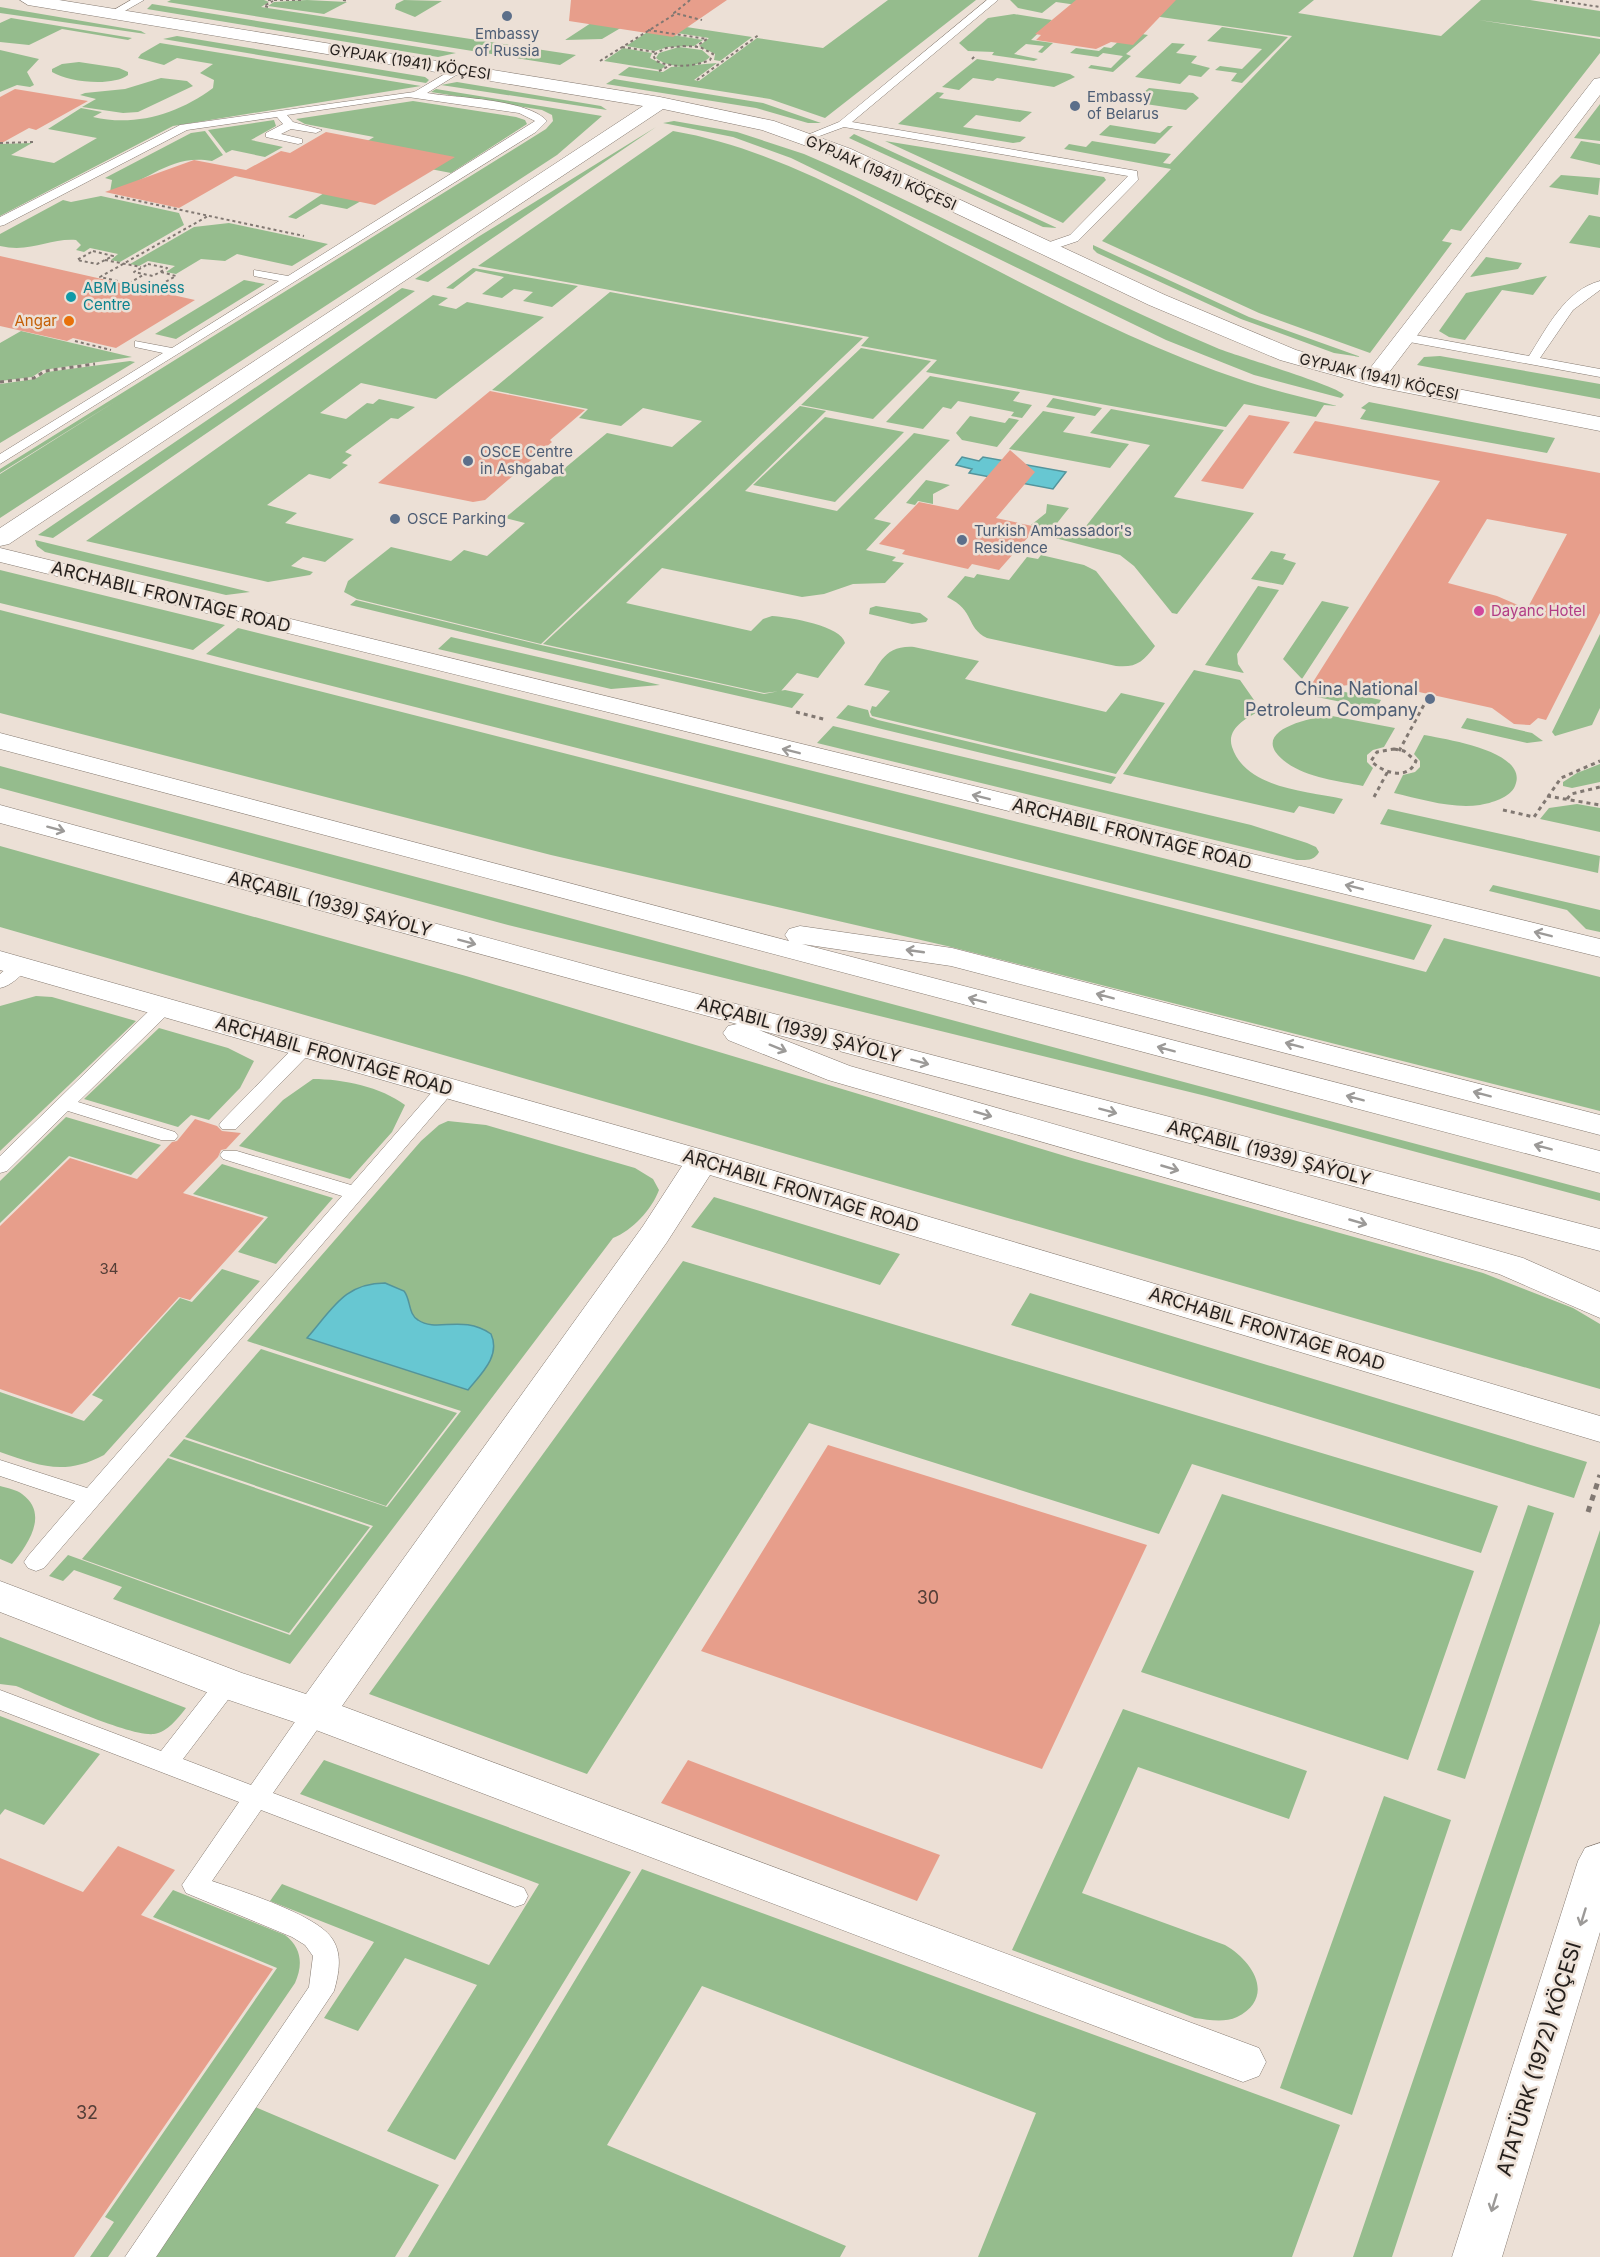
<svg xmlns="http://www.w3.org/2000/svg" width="1600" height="2257" font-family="Inter,sans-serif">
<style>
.green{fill:#95bc8d}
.water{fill:#67c7d2;stroke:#53949b;stroke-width:1.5}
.building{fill:#e79e8b;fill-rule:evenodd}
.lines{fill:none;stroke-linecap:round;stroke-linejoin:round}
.lane-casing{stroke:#857a71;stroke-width:1}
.street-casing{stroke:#857a71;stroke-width:1}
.secondary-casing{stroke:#857a71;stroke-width:1}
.primary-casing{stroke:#857a71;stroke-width:1}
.path-far2{stroke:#817872;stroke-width:2;stroke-dasharray:3 3;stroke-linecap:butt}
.path-far1{stroke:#817872;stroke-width:3;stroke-dasharray:4 4;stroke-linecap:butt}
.path{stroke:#817872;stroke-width:5;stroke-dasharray:6 6;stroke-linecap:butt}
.lane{fill:#fff;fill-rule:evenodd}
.street{fill:#fff;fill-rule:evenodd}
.secondary{fill:#fff;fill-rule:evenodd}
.primary{fill:#fff;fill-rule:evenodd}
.oneway{stroke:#9c9a98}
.service-dot{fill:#5c6f8a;stroke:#ece0d6;stroke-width:2}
.culture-dot{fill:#0f9aa8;stroke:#ece0d6;stroke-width:2}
.food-dot{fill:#e8710a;stroke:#ece0d6;stroke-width:2}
.hotel-dot{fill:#d1479c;stroke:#ece0d6;stroke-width:2}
.labels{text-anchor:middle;stroke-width:5;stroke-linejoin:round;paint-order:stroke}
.far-service-label{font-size:15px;fill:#4e5e75;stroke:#ece0d6;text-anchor:start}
.far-street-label{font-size:15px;fill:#231e1b;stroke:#ece0d6}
.far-culture-label{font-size:15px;fill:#0d838f;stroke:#ece0d6;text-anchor:start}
.far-food-label{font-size:15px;fill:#c56008;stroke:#ece0d6;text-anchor:end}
.far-hotel-label{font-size:15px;fill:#b23c85;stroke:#ece0d6;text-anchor:start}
.number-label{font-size:15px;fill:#543e37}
.street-label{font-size:18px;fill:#231e1b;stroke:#ece0d6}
.service-label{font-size:18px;fill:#4e5e75;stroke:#ece0d6;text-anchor:end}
.near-number-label{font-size:18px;fill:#543e37}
.near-street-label{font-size:21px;fill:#231e1b;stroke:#ece0d6}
</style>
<rect width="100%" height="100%" fill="#ece0d6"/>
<path class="green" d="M171 0H264L269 2 261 7 576 55 560 65 167 2Z
M307 0 347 2 324 14 268 6 274 2Z
M404 0 442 1 415 17 395 9 396 4Z
M888 0H976L825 118 770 99 618 75 629 67 663 72 671 67 717 63 694 80 699 81 757 38 823 48Z
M1010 0H1314L1298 13 1441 36 1481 0H1530L1600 11V37L1479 20 1600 39V53L1461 231 1451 229 1442 241 1452 243 1370 353 1259 313 1102 241 1171 169 1064 149 1069 144 1086 147 1092 141 1171 154 1163 163 1170 164 1292 36 1056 2 1042 13 1018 8Z
M152 4 456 53 438 57 147 9Z
M0 7 141 31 146 34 0 13Z
M1014 14 1052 20 1031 40 1053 43 1042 53 1038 52 1044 46 1026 44 1014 54 1038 59 1034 61 992 55 994 52 968 51 959 43 988 18Z
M11 18 17 19 132 38 128 40 62 29 29 45 0 42V23Z
M591 23 624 26 602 39 565 40Z
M660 23 752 37 720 61 714 60 715 54 699 46 709 38 651 29Z
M1222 27 1288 37 1242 83 1231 81 1237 73 1215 70 1220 66 1242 69 1262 49 1207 41Z
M1117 30 1148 35 1126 54 1131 56 1113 72 1088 68 1091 65 1111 68 1123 56 1103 53 1098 57 1070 53 1076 48 1099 51 1104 47 1111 48 1127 34Z
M649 31 703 40 694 46 668 47 655 51 626 46Z
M177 36 425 77 429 80 426 83 163 39Z
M160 43 421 86 173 126 0 216V144L32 143 11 155 54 163 97 138 48 129 81 108 102 112 93 117C135 127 178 114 213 88L214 80 200 73 213 64 177 58 164 65 138 58 141 54Z
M1172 43 1185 44 1176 53 1197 56 1191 63 1210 68 1201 77 1189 75 1180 84 1135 77Z
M679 47 702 50 710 57C697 69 669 69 656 58L659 53Z
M623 48 652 53 650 58 666 66 660 70 604 61Z
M0 50 39 59 27 72 34 85 30 87 17 85 0 92Z
M977 59 1070 74 1075 77 1054 87 997 78 993 81 973 78 959 90 942 87Z
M79 62 119 68 128 72V75C112 87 68 82 52 72V69L62 64Z
M161 78 187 81 193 86 138 112 123 113 82 107 96 99 80 95 85 93 125 89Z
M614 79 763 103 821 123H808L756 108 606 84Z
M457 82 601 106 607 110 441 85Z
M1149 88 1193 93 1199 98 1186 110 1132 102Z
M436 89 602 116 557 155 0 518V474L116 401 0 473V469L546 129 553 121 552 115 542 110 431 92Z
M937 92 944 93 939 98 1032 112 1020 122 976 115 963 127 1026 137 1020 142 1013 143 898 124Z
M413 101 516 117 525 120 527 124 451 173 348 153 374 137 305 124 296 119Z
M1600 104V141L1574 138Z
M274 120 276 126 251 140 283 147 265 157 232 150 226 153 208 130Z
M674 121 737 132 804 154C944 214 1077 289 1217 348 1236 356 1339 386 1344 395L1341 398 1254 375 1166 340 791 158 733 137 663 123Z
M1110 125 1160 133 1168 126H1173L1155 144 1099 135Z
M656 127 428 282 415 279 478 237Z
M205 131 223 155 212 161C170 153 147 183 110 192L112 180 105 178 191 133Z
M673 131C779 149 874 208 969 256 1058 302 1149 349 1245 381 1275 391 1306 398 1337 406L1324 405 1316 417 1244 404 1226 427 926 372 937 360 861 346 869 337 478 266Z
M854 134 1057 228 1043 227 849 138Z
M885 141 1104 177 1106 180 1063 223Z
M1581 141 1600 144V165L1570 158Z
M1561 175 1600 178 1598 195 1549 187Z
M330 189 368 197 347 209 321 204 296 219 288 217Z
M101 196 179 213 184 225 120 262 111 260 118 254 90 248 84 252 76 250 81 245 76 240C50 238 31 253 0 246V234L63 200 71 202Z
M1589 215 1600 217V248L1569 243Z
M229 223 328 244 292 266 237 254 225 261 201 259 176 274 166 272 175 266 148 261 139 266 130 264 194 227Z
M1093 245 1249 317 1361 357 1334 353 1241 319 1097 253 1093 249Z
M1486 257 1522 263 1518 269 1470 277Z
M473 268 578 286 552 307 523 301 533 292 514 289 502 298 482 294 504 277 476 271 453 289 446 288Z
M1547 276 1533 295 1502 290 1465 340 1449 337 1439 331 1466 293Z
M244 280 265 284 176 339 155 334Z
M402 288 415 291 53 538 38 535Z
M610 292 863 338 541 644 357 599 344 592 348 581 391 547 451 561 464 550 487 556 525 523 505 518 607 433 672 447 702 421 643 408 621 426 579 418 588 409 492 390Z
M433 295 448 298 438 305 456 309 467 302 544 317 436 399 361 383 320 413 346 419 367 403 373 404 379 399 415 407 398 419 391 418 345 452 352 455 342 463 348 465 330 479 309 474 267 505 297 513 285 523 354 539 325 562 303 557 291 566 313 572 310 575 268 582 86 541Z
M21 331 132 357 43 370 32 377 0 381V343Z
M861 348 931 361 873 419 801 405Z
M1440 356 1600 384V399L1417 365 1424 357Z
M130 361 135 362 0 443V384L35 379 47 372Z
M930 376 1020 392 1013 401 1032 405 1022 418 1011 416 1014 412 958 401 951 409 943 407 923 429 886 422Z
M1053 398 1102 408 1095 416 1046 407Z
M1369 402 1555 438 1547 453 1360 419 1366 410 1361 408Z
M800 406 826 411 745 491 837 511 914 433 950 440 874 519 891 523 866 550 896 557 892 561 904 563 885 583 853 584 824 594 802 597 662 568 626 603 751 631 763 619 772 616C789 617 842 626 845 643L818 678 797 673 781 691 764 693 543 644Z
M1111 409 1224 430 1174 497 1254 513 1177 614 1172 613 1134 566 1120 555 1055 538 1060 531 1079 535 1150 445 1090 433Z
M1043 411 1075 417 1063 432 1129 444 1110 468 1009 449Z
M970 416 1005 423 1009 418 1019 420 997 447 962 440 956 433Z
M825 417 904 432 835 502 753 485Z
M926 480 950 485 933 494V504L918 501 915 505 906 503Z
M1047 504 1069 508 1050 532 1031 525 1046 513Z
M35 540 250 592 226 595 45 552 37 546Z
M1271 551 1286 554 1283 559 1296 563 1283 585 1251 579Z
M1041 555 1084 565 1096 571 1155 646C1143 662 1136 668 1116 666L987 638C965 627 976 611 947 597L965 576 974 578 977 574 1009 580 1027 557 1038 559Z
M0 570 225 625 193 650 0 603Z
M1258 586 1279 590 1237 654 1238 664 1244 673 1205 665Z
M356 600 541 645 764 694 785 690 804 694 792 708 536 650 350 605Z
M1322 601 1349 607 1302 679 1283 659Z
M876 606 920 613 928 619 926 622 912 624 869 614 870 608Z
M0 610 1426 972 1444 938 1600 977V1111L947 946 551 855 0 713Z
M238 628 1432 925 1414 960 206 654Z
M1600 634V708L1592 725 1555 736 1552 732Z
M451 637 660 685 611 689 438 649Z
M914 647 979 661 965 679 1106 712 1121 693 1165 703 1116 774 872 716 870 712 872 706 876 707 890 691 864 685C880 667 882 645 914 647Z
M1194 670 1240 680 1261 710C1247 718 1226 728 1232 747 1246 789 1307 791 1343 799L1334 814 1299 806 1294 813 1123 774Z
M1312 685 1318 686 1381 700 1376 709 1312 696 1302 690 1305 686Z
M848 705 868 710 870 717 878 720 1116 777 1111 784 836 718Z
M1332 716 1395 728 1384 747 1373 750 1367 755V762L1373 768 1363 786C1339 781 1308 778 1287 763 1244 732 1309 717 1332 716Z
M1467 718 1532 733 1543 741 1527 743 1461 728Z
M833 726 1251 825 1307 843 1316 847 1319 852C1314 861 1307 860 1297 860L817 743Z
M1424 735C1444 739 1530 751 1515 786 1510 798 1491 803 1480 805 1451 809 1421 799 1394 793L1403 775 1415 772 1420 767V761L1414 754Z
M1600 764V782L1572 788 1563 786V782L1577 773Z
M0 766 1600 1193V1201L1206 1096 508 925 0 788Z
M1577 804 1600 808V832L1540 819 1549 808Z
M1388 809 1600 856 1598 873 1380 824Z
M0 846 466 976 1075 1159 1483 1273 1573 1308 1600 1324V1389L0 927Z
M1493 885 1600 910V932L1586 929 1567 910 1489 891Z
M36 996 52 997 136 1021 0 1151V1006Z
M159 1028 228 1048 254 1061 240 1088 209 1120 191 1115 178 1127 84 1099Z
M313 1079C343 1079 381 1087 405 1105L392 1132 350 1179 239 1146 283 1100Z
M66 1117 161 1145 131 1175 69 1156 0 1223V1181Z
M448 1121 486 1125 635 1168 653 1179 659 1190C652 1209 632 1231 613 1238L290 1664 113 1599 122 1587 74 1570 63 1581 49 1576 68 1555 290 1635 373 1526 169 1456 184 1439 387 1507 461 1411 247 1341 421 1141 439 1125Z
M222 1164 333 1198 276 1264 238 1252 268 1217 193 1194Z
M714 1197 900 1254 880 1285 691 1227Z
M683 1261 1498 1506 1481 1553 1192 1464 1159 1534 809 1423 587 1774 369 1694Z
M222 1269 260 1281 104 1455C64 1476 40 1466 0 1452V1392L84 1421 103 1400 92 1395 180 1298 192 1302Z
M1030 1293 1587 1462 1574 1498 1011 1325Z
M261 1349 457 1413 386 1506 185 1437Z
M168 1458 370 1527 289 1633 82 1559Z
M0 1486C7 1488 17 1490 22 1494 50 1514 27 1546 12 1564L0 1559Z
M1222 1494 1474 1571 1408 1760 1141 1672Z
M1528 1505 1554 1513 1465 1779 1437 1770Z
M1600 1530V1623L1392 2257H1353Z
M0 1637 186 1708C178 1718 168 1732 154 1734 129 1737 44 1697 16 1686L0 1684Z
M1123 1709 1307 1771 1289 1819 1138 1767 1082 1893 1225 1945C1253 1961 1276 1997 1237 2017 1224 2023 1209 2020 1195 2018L1012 1950Z
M0 1716 100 1754 44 1825 5 1809 0 1815Z
M324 1760 631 1872 455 2160 387 2131 477 1985 405 1958 358 2031 324 2018 374 1942 270 1901 282 1884 489 1965 539 1884 300 1794Z
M1384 1796 1451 1820 1352 2115 1280 2088Z
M642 1869 1340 2125 1292 2257H978L1036 2113 702 1986 607 2145 846 2246 840 2257H408Z
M173 1890 285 1935C302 1948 303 1965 295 1983L108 2257H90L114 2222 105 2217 277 1968 153 1917Z
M253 2106 439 2185 395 2257H153Z"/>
<path class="water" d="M962 457 979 461 983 457 1066 472 1053 489 969 473 972 469 956 465Z
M385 1283 404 1291C411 1300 408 1314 418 1320 437 1333 462 1314 491 1334 501 1356 481 1374 468 1390L307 1338C332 1310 344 1283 385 1283Z"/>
<path class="building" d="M571 0H727L673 37 569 21Z
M1076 0H1176L1133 45 1111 42 1096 49 1036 40 1041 35 1035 34Z
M15 89 88 101 36 130 29 128 0 144V97Z
M326 132 455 157 375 205 235 176 179 208 105 192 194 160 246 170 281 151 290 153Z
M0 256 195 300 116 348 73 338 67 341 0 326Z
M490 391 585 410 550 440 552 442 485 500 473 502 378 483Z
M1249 415 1290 422 1243 489 1201 481Z
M1315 421 1600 473V613L1546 720 1538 718 1530 725 1514 724 1492 708 1378 683 1376 688 1357 684 1308 690 1440 481 1293 453ZM1487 519 1567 534 1527 609 1497 596 1448 583Z
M1010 450 1035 472 996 518 1037 527 999 570 972 564 968 569 902 554 905 550 879 544 919 502 958 510Z
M195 1119 217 1126 222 1131 241 1133 226 1149 221 1150 218 1157 183 1193 264 1218 190 1300 179 1297 72 1414 0 1389V1226L70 1158 137 1179 172 1142 177 1141Z
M828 1445 1147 1545 1042 1769 701 1651Z
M688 1760 846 1820 940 1855 917 1901 661 1803Z
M118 1846 175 1870 141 1915 273 1969 74 2257H0V1858L83 1892Z"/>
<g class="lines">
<g class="lane-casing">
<path id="lane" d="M131 0H144L116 16 107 14Z
M987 0H998L852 122 1137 171 1138 180 1078 241 1045 252 1041 251V245L1070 235 1128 176 844 127 806 141 800 138 839 122Z
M457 67 462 70 461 72 427 93C456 98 528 99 547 121L536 132 0 464V454L163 353 135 347V341L172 348 279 281 254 276V270L288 276 535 121 519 113 408 97 287 115 293 122 322 130 316 133 291 129 281 134 302 139V143L298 144 266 137V133L283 124 277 117 187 130 4 225 0 226V217L180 125 414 92Z
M1600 281V290L1573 310 1540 358 1600 369V377L1404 341 1398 337 1404 333 1529 356C1547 328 1565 290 1600 281Z
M20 961 26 962 29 966C22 975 11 986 0 988V974L14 962Z
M164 1001 171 1003 173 1007 171 1011 78 1102 175 1132 178 1136 175 1140H161L68 1111 7 1171 0 1173V1156L157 1003Z
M305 1041 312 1043 314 1047 312 1051 236 1129H222L219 1125 222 1121 298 1043Z
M446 1082 456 1088 453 1092 44 1568 36 1571 28 1568 24 1562 28 1556 75 1501 0 1476V1460L87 1488 342 1196 223 1159 220 1155 223 1151H237L351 1185 439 1084Z
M228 1675 237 1677 240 1684 183 1759 251 1785 306 1706 315 1703 324 1706 327 1713 324 1720 273 1793 524 1888 528 1896 524 1904 515 1907 261 1810 212 1881C241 1891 314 1914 331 1937 343 1953 339 1973 334 1991L156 2257H125L309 1987 313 1956 305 1945 292 1937 186 1893 182 1885 239 1802 0 1710V1690L161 1751 219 1677Z"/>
</g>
<g class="street-casing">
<path id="street" d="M20 0H59L660 97 774 121 851 149 1165 295 1296 350 1368 371 1594 79 1600 78V95L1387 375 1600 417V431L1373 386 1280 360 1149 305 837 157 762 130 663 109 9 544 0 546V528L643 106 28 5Z
M0 548 1600 939V957L0 562Z
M0 951 714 1153 1600 1416V1442L710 1175 667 1242 342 1706 1259 2048 1266 2062 1259 2076 1243 2082 1227 2076 300 1724 214 1695 0 1612V1581L242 1673 306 1694 643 1226 682 1166 0 970Z"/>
</g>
<g class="secondary-casing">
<path id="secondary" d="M1600 1843V1932L1502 2257H1452L1578 1861 1585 1848Z"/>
</g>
<g class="primary-casing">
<path id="primary" d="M0 733 789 941 785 935 789 929 800 926 952 948 1600 1115V1135L951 966 802 944 1600 1151V1173L0 749Z
M0 805 617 973 1600 1229V1251L759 1030 850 1066 1523 1258 1600 1292V1318L1499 1274 828 1080 728 1040 723 1033 728 1026 737 1024 0 823Z"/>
</g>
<path class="path-far2" d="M268 0H303
M343 0 348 1
M690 0 674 13 702 20
M1554 0 1600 7
M268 7 264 6 273 1
M648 30 707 39 695 47
M683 46 700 47 713 54 710 60C692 67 674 68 656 61L653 55 666 48Z
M622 47 655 52
M972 59 975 56
M600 61 675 14
M659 71 669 66
M697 80 760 34
M0 143 34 142
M115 196 304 236
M93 251 113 256 97 264 77 260Z
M105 260 141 267
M148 264 167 268 153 276 134 272Z
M161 272 176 276 153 289 100 277 208 216
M129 283 143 275
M75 341 111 350"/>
<path class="path-far1" d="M0 382 34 378 45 371 95 364
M796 712 827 720
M1394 749 1404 751 1416 761C1408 781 1383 773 1371 761L1377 752Z
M1399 751 1426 701
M1547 796 1600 805
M1374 797 1388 771
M1567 799 1571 794 1600 787
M1503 810 1534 817 1561 778 1600 761"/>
<path class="path" d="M1588 1512 1600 1475"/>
<use href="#lane" class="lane"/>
<use href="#street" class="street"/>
<use href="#secondary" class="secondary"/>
<use href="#primary" class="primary"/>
</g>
<defs><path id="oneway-shaft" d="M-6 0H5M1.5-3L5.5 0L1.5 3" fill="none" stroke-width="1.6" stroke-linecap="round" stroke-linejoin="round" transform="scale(1.5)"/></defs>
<g class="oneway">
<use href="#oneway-shaft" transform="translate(791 751) rotate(-166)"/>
<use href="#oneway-shaft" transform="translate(981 797) rotate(-166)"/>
<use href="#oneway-shaft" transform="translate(56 829) rotate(15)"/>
<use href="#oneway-shaft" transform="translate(1354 887) rotate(-166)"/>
<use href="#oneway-shaft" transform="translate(1543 934) rotate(-166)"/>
<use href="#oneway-shaft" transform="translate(467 942) rotate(15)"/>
<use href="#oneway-shaft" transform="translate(915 951) rotate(-172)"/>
<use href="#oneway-shaft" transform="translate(1105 996) rotate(-165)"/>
<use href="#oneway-shaft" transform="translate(977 1000) rotate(-165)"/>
<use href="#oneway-shaft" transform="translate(1294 1045) rotate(-165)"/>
<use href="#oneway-shaft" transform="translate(778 1048) rotate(22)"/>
<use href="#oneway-shaft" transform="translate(1166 1049) rotate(-165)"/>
<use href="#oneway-shaft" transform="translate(920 1062) rotate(15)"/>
<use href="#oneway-shaft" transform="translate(1482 1094) rotate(-165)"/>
<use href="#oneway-shaft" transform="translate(1355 1098) rotate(-165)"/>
<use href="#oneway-shaft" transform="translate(1108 1111) rotate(15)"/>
<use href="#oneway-shaft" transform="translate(983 1114) rotate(16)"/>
<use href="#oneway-shaft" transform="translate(1543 1147) rotate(-165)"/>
<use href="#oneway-shaft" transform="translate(1170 1168) rotate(16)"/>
<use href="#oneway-shaft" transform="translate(1358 1222) rotate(16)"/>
<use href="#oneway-shaft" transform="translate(1583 1917) rotate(107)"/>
<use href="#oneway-shaft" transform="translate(1494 2203) rotate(107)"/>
</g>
<g class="service-dot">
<circle cx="507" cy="16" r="6"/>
<circle cx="1075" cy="106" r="6"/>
<circle cx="468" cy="461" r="6"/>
<circle cx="395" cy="519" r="6"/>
<circle cx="962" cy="540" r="6"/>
<circle cx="1430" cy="699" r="6"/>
</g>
<circle class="culture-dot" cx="71" cy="297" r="6"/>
<circle class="food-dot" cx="69" cy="321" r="6"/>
<circle class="hotel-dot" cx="1479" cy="611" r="6"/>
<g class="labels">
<g class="far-service-label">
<text x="507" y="39" text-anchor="middle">Embassy<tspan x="507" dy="17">of Russia</tspan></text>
<text x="1087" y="102">Embassy<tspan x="1087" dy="17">of Belarus</tspan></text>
<text x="480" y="457">OSCE Centre<tspan x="480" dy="17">in Ashgabat</tspan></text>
<text x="407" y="524">OSCE Parking</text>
<text x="974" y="536">Turkish Ambassador's<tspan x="974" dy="17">Residence</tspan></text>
</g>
<g class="far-street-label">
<text transform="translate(410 62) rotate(9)" y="5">GYPJAK (1941) KÖÇESI</text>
<text transform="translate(881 173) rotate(24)" y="5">GYPJAK (1941) KÖÇESI</text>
<text transform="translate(1379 377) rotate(13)" y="5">GYPJAK (1941) KÖÇESI</text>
</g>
<g class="far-culture-label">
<text x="83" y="293">ABM Business<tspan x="83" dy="17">Centre</tspan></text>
</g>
<g class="far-food-label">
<text x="57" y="326">Angar</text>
</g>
<g class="far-hotel-label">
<text x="1491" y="616">Dayanc Hotel</text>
</g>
<g class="number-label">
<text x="109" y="1274">34</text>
</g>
<g class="street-label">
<text transform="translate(171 597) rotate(14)" y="6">ARCHABIL FRONTAGE ROAD</text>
<text transform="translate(1132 834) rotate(14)" y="6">ARCHABIL FRONTAGE ROAD</text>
<text transform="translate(330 904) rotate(15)" y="6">ARÇABIL (1939) ŞAÝOLY</text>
<text transform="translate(799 1030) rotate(15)" y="6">ARÇABIL (1939) ŞAÝOLY</text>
<text transform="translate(334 1056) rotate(16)" y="6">ARCHABIL FRONTAGE ROAD</text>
<text transform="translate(1269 1153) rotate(15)" y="6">ARÇABIL (1939) ŞAÝOLY</text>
<text transform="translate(801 1191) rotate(17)" y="6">ARCHABIL FRONTAGE ROAD</text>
<text transform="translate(1267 1329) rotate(17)" y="6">ARCHABIL FRONTAGE ROAD</text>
</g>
<g class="service-label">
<text x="1418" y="695">China National<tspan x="1418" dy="21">Petroleum Company</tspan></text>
</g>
<g class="near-number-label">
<text x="928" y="1604">30</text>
<text x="87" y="2119">32</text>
</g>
<g class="near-street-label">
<text transform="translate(1539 2059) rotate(-73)" y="7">ATATÜRK (1972) KÖÇESI</text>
</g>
</g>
</svg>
